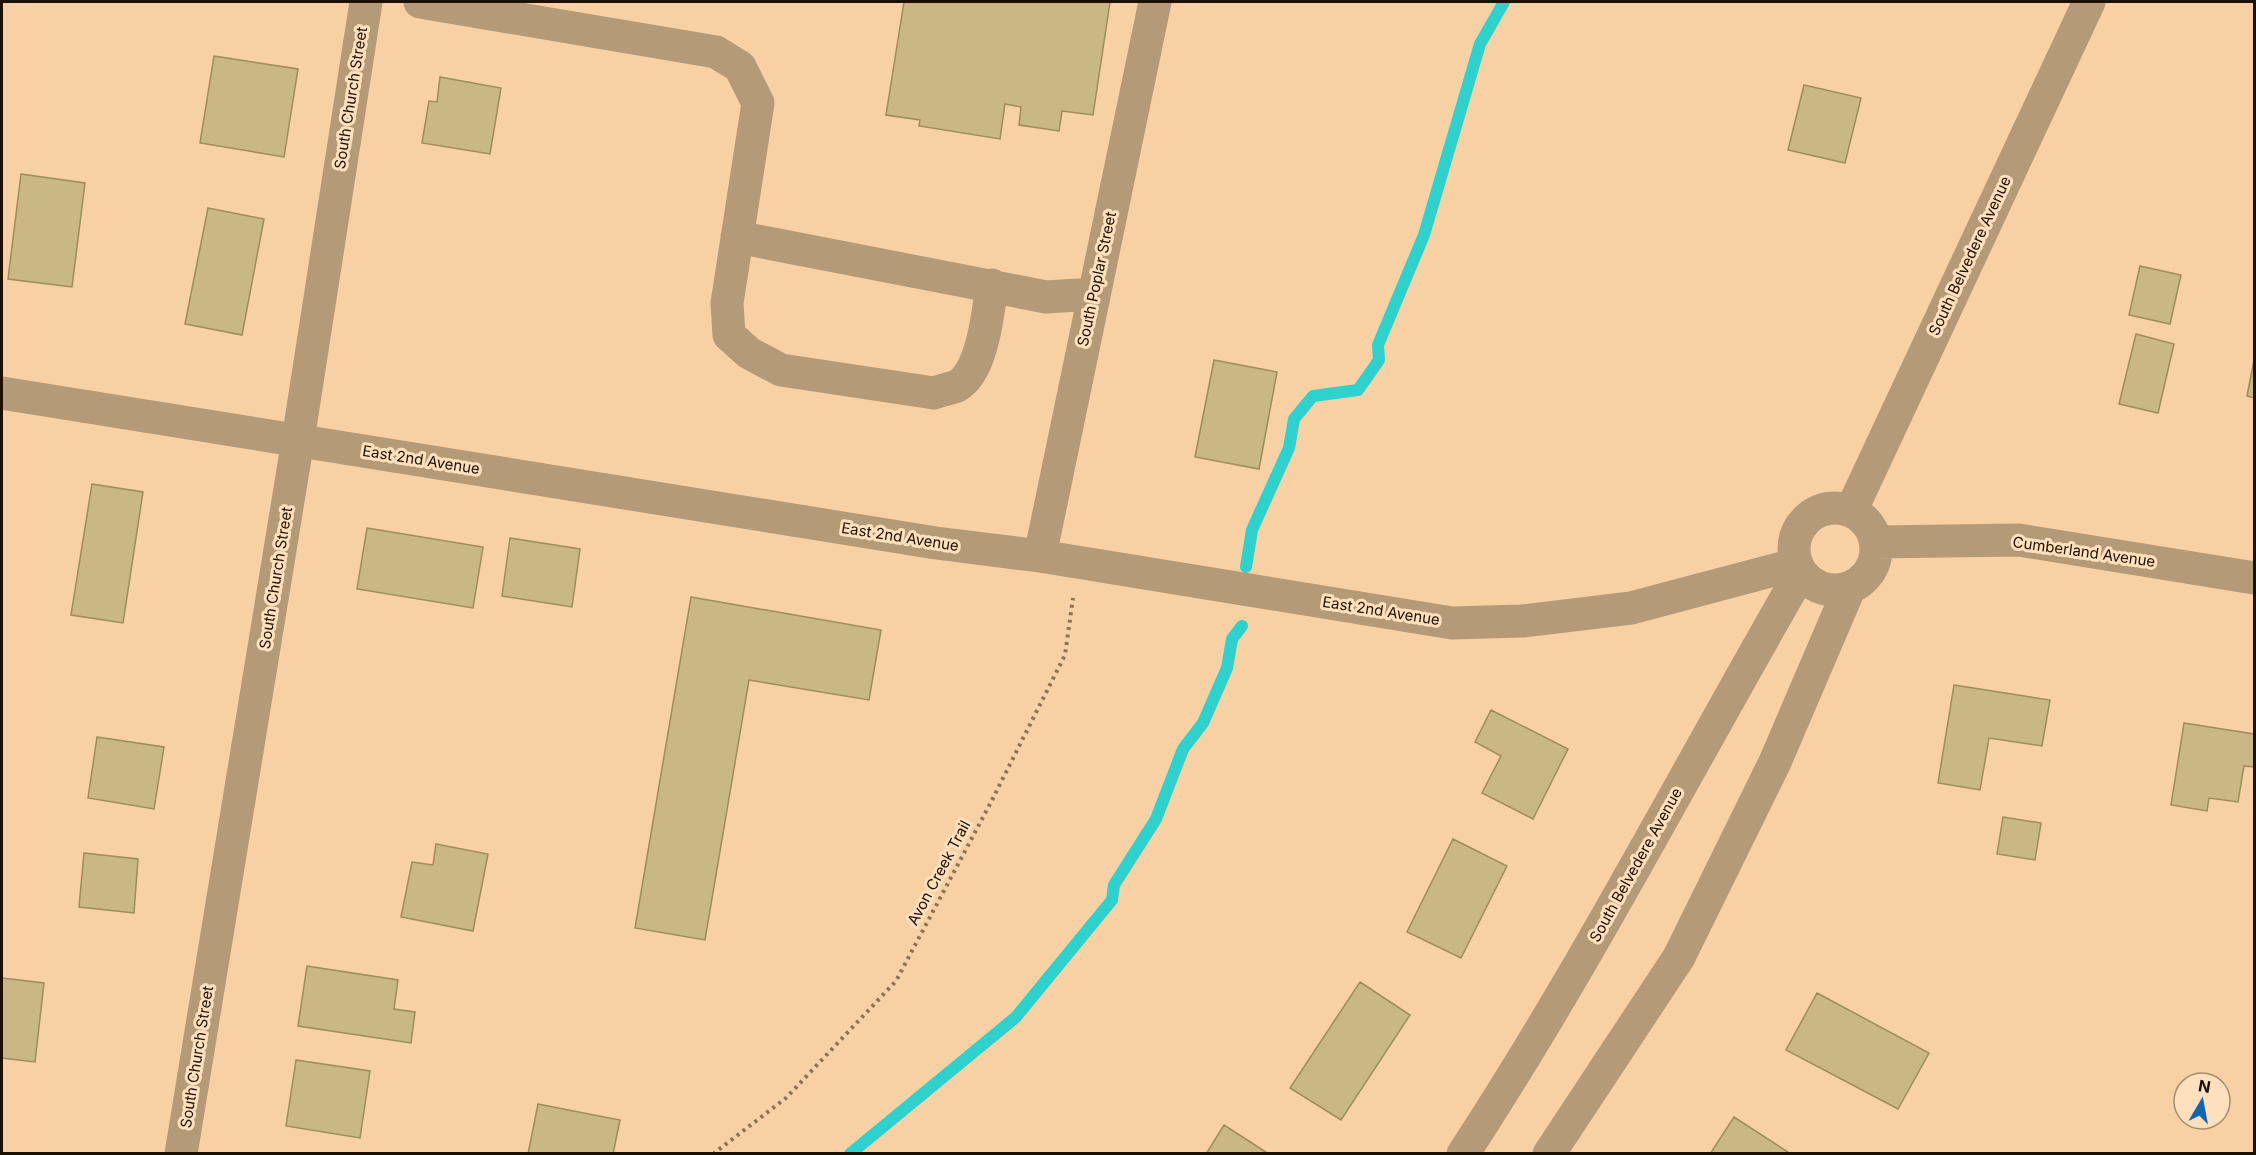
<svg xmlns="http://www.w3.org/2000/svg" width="2256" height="1155" font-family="Inter,sans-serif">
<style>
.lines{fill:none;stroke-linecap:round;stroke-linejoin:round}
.stream{stroke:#2dd2ce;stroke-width:12}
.building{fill:#c9b883;stroke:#9d8d59;stroke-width:1.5}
.path{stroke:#8d7355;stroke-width:4;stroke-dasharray:3 4.5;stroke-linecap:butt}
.minor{stroke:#b59a78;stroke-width:33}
.labels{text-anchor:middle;stroke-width:6;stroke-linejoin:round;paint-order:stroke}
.street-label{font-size:15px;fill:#1d1001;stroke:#fee0bc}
</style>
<rect width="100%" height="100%" fill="#f7d1a4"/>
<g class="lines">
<path class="stream" d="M1246 567 1252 530 1289 448 1294 419 1313 396 1358 390 1379 360 1378 345 1424 235 1480 44 1504 2
M850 1154 1016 1017 1112 900 1114 885 1156 819 1183 749 1203 723 1227 668 1232 639 1242 626"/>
</g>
<path class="building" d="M904 2H1110L1093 115 1062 111 1059 131 1019 125 1021 107 1005 104 1000 139 919 126 920 120 886 115Z
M214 56 298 69 284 157 200 143Z
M440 77 501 88 490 154 422 143 429 101 437 102Z
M1804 85 1861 98 1845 163 1788 150Z
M21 174 85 183 72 287 8 279Z
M208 208 264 219 242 335 185 324Z
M2140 266 2181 275 2170 324 2129 315Z
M2136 334 2174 344 2158 413 2119 404Z
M1214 360 1277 372 1259 469 1195 457Z
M2254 360V398L2247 396Z
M92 484 143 492 123 623 71 615Z
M367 528 483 547 473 608 357 589Z
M510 538 580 549 572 607 502 596Z
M691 597 881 630 869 700 749 680 705 940 635 928Z
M1954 685 2050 700 2042 746 1989 738 1980 790 1938 783Z
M1491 710 1568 749 1533 819 1482 793 1501 756 1475 742Z
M2184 723 2254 734V767L2244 766 2238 802 2209 798 2207 811 2171 805Z
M97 737 164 747 154 809 88 798Z
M2003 817 2041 823 2035 860 1997 854Z
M1453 839 1507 866 1461 958 1407 932Z
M436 844 488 854 473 931 401 917 412 862 433 865Z
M84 853 138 859 134 913 79 907Z
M307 966 398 980 394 1009 415 1012 411 1043 298 1026Z
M2 978 44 983 35 1062 2 1058Z
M1360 982 1410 1015 1341 1120 1290 1088Z
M1817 993 1929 1053 1898 1109 1786 1050Z
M296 1060 370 1071 360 1138 286 1126Z
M538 1104 620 1120 613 1154H528Z
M1734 1117 1791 1154H1710Z
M1224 1125 1269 1154H1206Z"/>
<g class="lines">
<path class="path" d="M713 1154 786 1098 896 981 989 806 1065 655 1073 598"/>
<path class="minor" d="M420 2 716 52 740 67 758 103 727 303 729 335 749 353 781 370 934 393C941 390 950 389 957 386 983 371 988 312 992 285
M737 237 1046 297 1094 294
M2 393 936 543 1040 556 1452 623 1522 621 1631 608 1797 564
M1794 549a41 41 0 1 1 82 0a41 41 0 1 1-82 0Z
M1851 511 2089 2
M1876 542 2019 540 2254 578
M1040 556 1155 2
M181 1154 298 440 366 2
M1463 1154C1586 966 1689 766 1801 572
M1549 1154 1679 957 1775 762 1850 587"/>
</g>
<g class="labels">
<g class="street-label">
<text transform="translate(351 98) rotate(-81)" y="5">South Church Street</text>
<text transform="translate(1970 256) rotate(-65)" y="5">South Belvedere Avenue</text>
<text transform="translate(1097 279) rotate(-78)" y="5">South Poplar Street</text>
<text transform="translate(421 460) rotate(9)" y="5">East 2nd Avenue</text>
<text transform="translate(900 537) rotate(9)" y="5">East 2nd Avenue</text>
<text transform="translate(2084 552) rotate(8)" y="5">Cumberland Avenue</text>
<text transform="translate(276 578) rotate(-81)" y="5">South Church Street</text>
<text transform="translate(1381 611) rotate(9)" y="5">East 2nd Avenue</text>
<text transform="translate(1636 865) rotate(-61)" y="5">South Belvedere Avenue</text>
<text transform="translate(939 873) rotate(-62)" y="5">Avon Creek Trail</text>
<text transform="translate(197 1057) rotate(-81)" y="5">South Church Street</text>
</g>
</g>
<rect width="2256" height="1155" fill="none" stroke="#1d1001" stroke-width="6"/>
<g transform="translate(2202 1101) rotate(10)"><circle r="28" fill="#fee0bc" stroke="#a48d71" stroke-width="1.5"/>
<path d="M0-4.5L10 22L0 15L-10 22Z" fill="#1166b4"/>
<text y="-9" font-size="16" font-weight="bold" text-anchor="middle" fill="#1d1001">N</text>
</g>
</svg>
